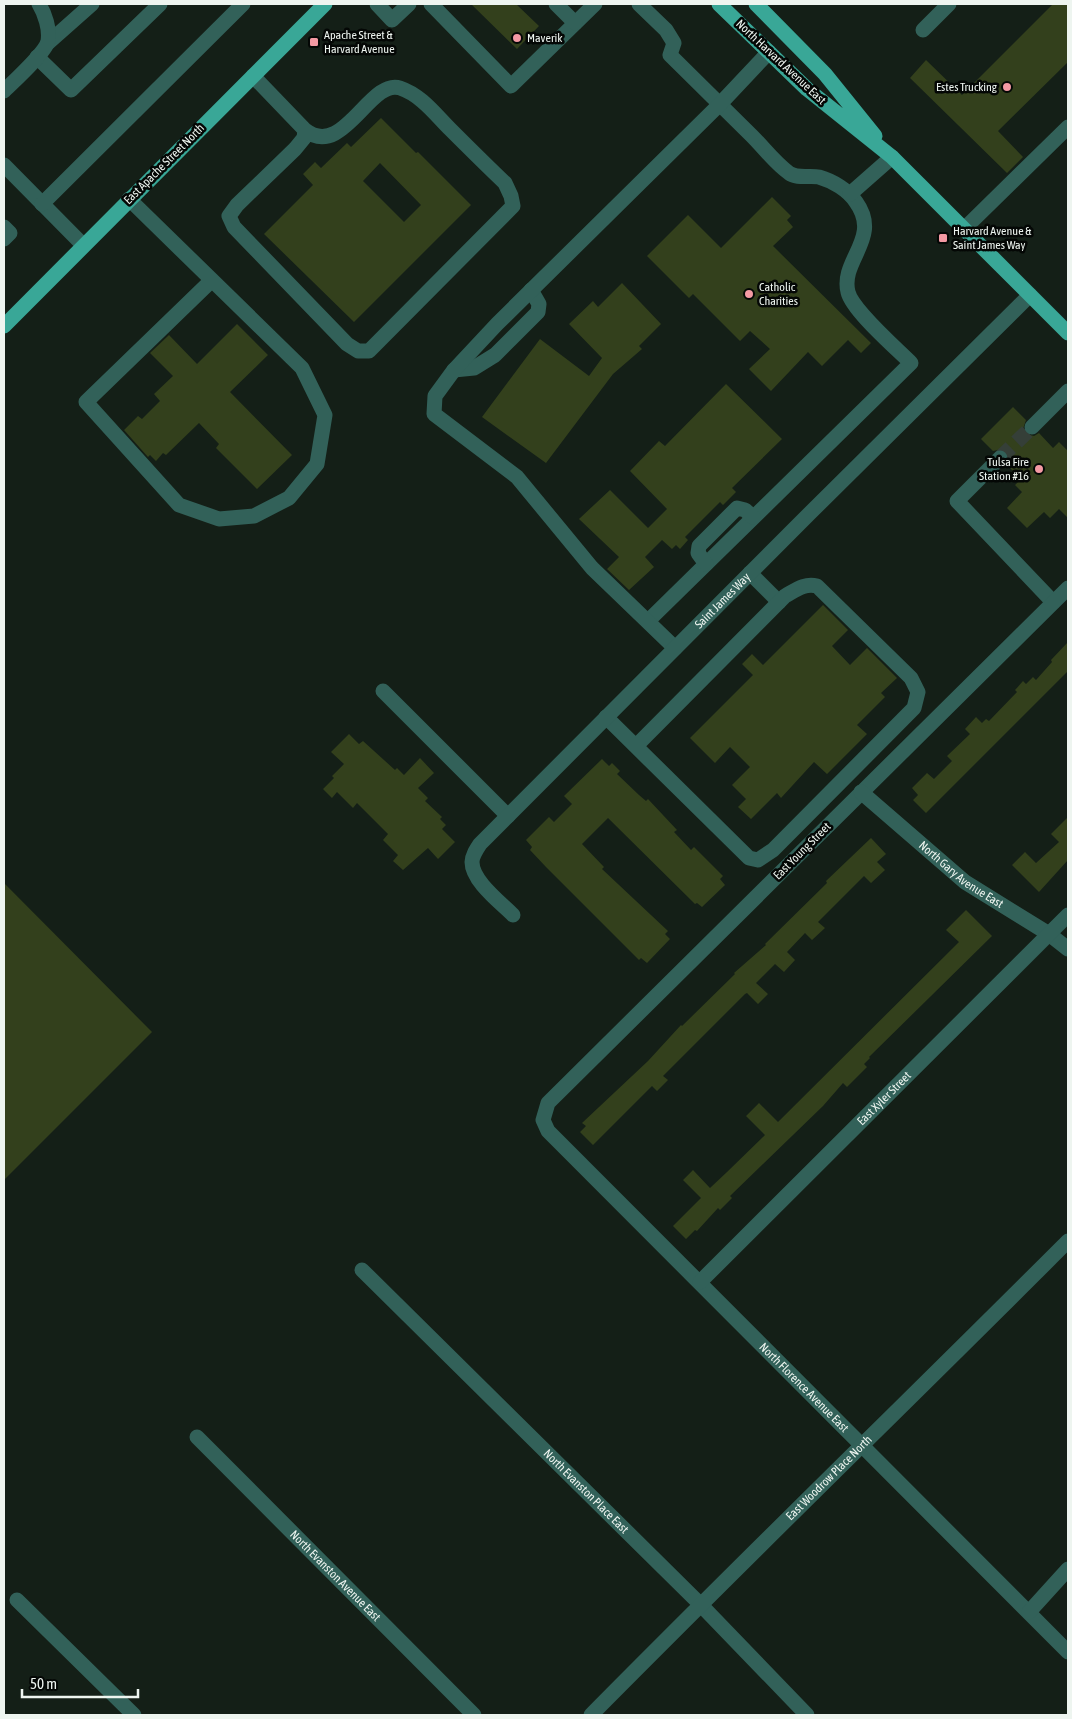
<svg xmlns="http://www.w3.org/2000/svg" width="1072" height="1719" font-family="'Asap Condensed',sans-serif">
<style>
.building{fill:#33401c;fill-rule:evenodd}
.lines{fill:none;stroke-linecap:round;stroke-linejoin:round}
.minor-tunnel{stroke:#353f38;stroke-width:15;stroke-dasharray:15 8;stroke-linecap:butt}
.minor{stroke:#326159;stroke-width:15}
.major{stroke:#39a797;stroke-width:15}
.poi-dot{fill:#f49aa3;stroke:#040705;stroke-width:2}
.labels{text-anchor:middle;stroke-width:5;stroke-linejoin:round;paint-order:stroke}
.poi-label{font-size:12px;fill:#eef5f0;stroke:#040705;text-anchor:start}
.street-label{font-size:12px;fill:#eef5f0;stroke:#040705}
</style>
<rect width="100%" height="100%" fill="#141f17"/>
<path class="building" d="M471 4H516L539 26 517 49Z
M1053 4H1068V62L998 131 1023 157 1007 173 910 78 926 60 962 95Z
M381 118 416 153 418 152 471 205 354 322 264 234 313 185 303 174 315 162 321 168 347 143 351 147ZM380 163 421 205 404 222 363 181Z
M772 197 791 216 787 220 793 227 773 246 871 343 861 353 848 340 822 366 808 352 771 391 749 369 770 349 750 331 740 341 693 294 689 298 647 256 688 215 721 248Z
M622 283 661 324 639 346 642 349 613 374 546 463 482 417 540 339 589 376 602 358 569 324 593 301 598 307Z
M237 324 268 355 230 392 292 455 257 489 216 448 219 444 199 423 166 455 163 453 156 461 150 455 148 457 124 430 138 416 142 419 160 401 154 394 173 376 150 353 169 335 197 364Z
M726 384 782 439 732 488 736 492 723 505 720 502 685 537 688 540 680 549 676 545 672 549 662 540 645 557 654 567 629 590 607 569 619 557 579 519 610 490 648 528 667 509 630 471 659 441 665 446Z
M1013 407 1026 420 1023 429 1026 434 1034 436 1039 433 1053 448 1059 442 1068 451V518L1059 509 1050 518 1044 512 1027 528 1007 508 1022 492 1015 485 1021 479 1007 465 1009 460 1007 452 1002 449 993 451 981 439Z
M823 605 848 630 832 646 850 665 867 648 897 678 881 693 885 697 857 725 867 734 827 774 814 762 781 798 777 793 751 819 738 807 746 799 732 785 750 767 730 747 715 763 690 738 753 675 742 664 752 654 763 665Z
M1068 642V671L926 813 913 800 918 795 912 788 927 773 934 779 952 761 947 756 970 734 965 729 976 717 982 723 986 719 989 721 1017 692 1015 690 1023 681 1026 684 1033 677 1036 680 1052 662 1051 660Z
M349 734 359 744 363 741 395 770 397 768 404 775 420 758 434 773 418 788 428 798 425 801 442 817 440 819 446 825 442 829 455 842 438 859 428 848 403 870 393 861 398 855 383 840 388 834 357 803 353 808 337 792 332 798 323 789 334 778 332 776 344 764 331 752Z
M602 759 609 766 612 763 620 771 617 774 639 795 646 801 648 799 677 830 674 832 691 850 694 847 723 876 720 879 725 885 702 907 697 903 695 904 608 818 582 844 604 867 602 869 668 931 665 934 670 939 647 963 641 958 639 960 546 867 530 850 532 847 526 840 549 817 554 822 572 804 564 796Z
M1068 817V860L1039 892 1012 865 1025 852 1036 863 1059 842 1051 834Z
M871 838 886 854 877 862 885 870 871 883 864 876 818 922 825 928 812 940 805 933 787 952 795 960 784 972 775 964 756 983 768 994 758 1004 747 993 745 994 663 1076 668 1080 657 1091 652 1086 593 1145 580 1132 586 1126 582 1123 648 1061 681 1025 682 1026 735 974 734 973 766 945 765 944 827 883 826 881Z
M4 883 152 1032 4 1180Z
M966 910 992 936 869 1057 870 1058 864 1064 867 1067 847 1087 843 1083 823 1106 730 1196 732 1198 720 1210 718 1208 697 1231 695 1230 686 1239 673 1226 701 1198 683 1180 693 1170 710 1188 727 1172 765 1135 746 1116 759 1103 778 1122 959 942 946 930Z"/>
<g class="lines">
<path class="minor-tunnel" d="M1000 458 1032 427"/>
<g class="minor">
<path d="M377 4 392 20 409 4"/>
<path d="M431 4 511 86 595 4"/>
<path d="M556 4 575 23"/>
<path d="M639 4 666 30 674 43 670 55C697 82 725 109 752 136 764 148 775 163 789 173 797 179 810 175 819 177 833 181 848 190 856 202 882 238 840 260 848 292 852 310 896 348 911 363L648 621"/>
<path d="M923 30 949 4"/>
<path d="M48 43 92 4"/>
<path d="M37 57 71 90 160 4"/>
<path d="M253 76 305 130C343 160 370 78 400 88 421 95 435 114 450 129 468 147 486 165 505 183L511 196 513 206 369 351H358L347 344 234 227 229 216 237 205 295 149 304 138 305 130"/>
<path d="M4 91C13 82 46 52 48 41 50 29 45 14 39 4"/>
<path d="M4 165 83 245"/>
<path d="M850 194 892 157"/>
<path d="M129 199 302 368 325 415 317 464 289 498 254 516 219 519 179 505 86 402 212 280"/>
<path d="M42 204 243 4"/>
<path d="M4 227 10 233 4 239"/>
<path d="M964 229 1068 127"/>
<path d="M454 370 474 368 495 355 538 312 539 304 531 290"/>
<path d="M1032 427 1068 391"/>
<path d="M1000 458 957 501 1053 602"/>
<path d="M706 564 698 553 699 546 737 508 745 510 753 517"/>
<path d="M750 573 779 602"/>
<path id="s1" d="M1068 588 548 1103 543 1120 548 1131 1068 1652"/>
<path d="M675 648 592 568 517 477 434 414 435 396 454 370 497 324 720 104 769 52"/>
<path d="M383 691 508 816"/>
<path d="M606 717 749 858 758 860 773 850 914 708 918 692 911 678 817 586C804 583 796 590 785 596L636 746"/>
<path id="s2" d="M861 792 965 882 1049 934 1068 949"/>
<path id="s3" d="M513 915C500 902 472 881 472 862 472 856 476 850 480 844L809 514 1030 295"/>
<path id="s4" d="M362 1270 700 1604 807 1715"/>
<path id="s5" d="M700 1282 1068 915"/>
<path id="s6" d="M197 1437 474 1715"/>
<path d="M17 1600 134 1715"/>
<path d="M1029 1612 1068 1569"/>
<path id="s7" d="M591 1715C748 1556 909 1400 1068 1241"/>
</g>
<path class="major" d="M719 4 807 89 892 157 1068 333
M756 4 825 74 875 136
M4 326 325 4"/>
</g>
<g class="poi-dot">
<circle cx="517" cy="38" r="5"/>
<rect x="309" y="37" width="10" height="10" rx="2.5"/>
<circle cx="1007" cy="87" r="5"/>
<rect x="938" y="233" width="10" height="10" rx="2.5"/>
<circle cx="749" cy="294" r="5"/>
<circle cx="1039" cy="469" r="5"/>
</g>
<g class="labels">
<g class="poi-label">
<text x="324" y="39">Apache Street &amp;<tspan x="324" dy="14">Harvard Avenue</tspan></text>
<text x="527" y="42">Maverik</text>
<text x="997" y="91" text-anchor="end">Estes Trucking</text>
<text x="953" y="235">Harvard Avenue &amp;<tspan x="953" dy="14">Saint James Way</tspan></text>
<text x="759" y="291">Catholic<tspan x="759" dy="14">Charities</tspan></text>
<text x="1029" y="466" text-anchor="end">Tulsa Fire<tspan x="1029" dy="14">Station #16</tspan></text>
</g>
<g class="street-label">
<text transform="translate(781 62) rotate(43)" y="4">North Harvard Avenue East</text>
<text transform="translate(164 164) rotate(-45)" y="4">East Apache Street North</text>
<text dy="4" stroke="none"><textPath href="#s3" startOffset="432">Saint James Way</textPath></text>
<text transform="translate(802 851) rotate(-45)" y="4">East Young Street</text>
<text dy="4" stroke="none"><textPath href="#s2" startOffset="130">North Gary Avenue East</textPath></text>
<text dy="4" stroke="none"><textPath href="#s5" startOffset="260">East Xyler Street</textPath></text>
<text dy="4" stroke="none"><textPath href="#s1" startOffset="1124">North Florence Avenue East</textPath></text>
<text dy="4" stroke="none"><textPath href="#s7" startOffset="336">East Woodrow Place North</textPath></text>
<text dy="4" stroke="none"><textPath href="#s4" startOffset="315">North Evanston Place East</textPath></text>
<text dy="4" stroke="none"><textPath href="#s6" startOffset="196">North Evanston Avenue East</textPath></text>
</g>
</g>
<rect width="1072" height="1719" fill="none" stroke="#eef5f0" stroke-width="10"/>
<path d="M22 1689v8h116v-8" fill="none" stroke="#eef5f0" stroke-width="2.5"/>
<text x="30" y="1689" font-size="15" fill="#eef5f0" stroke="#040705" stroke-width="4" paint-order="stroke">50 m</text>
</svg>
